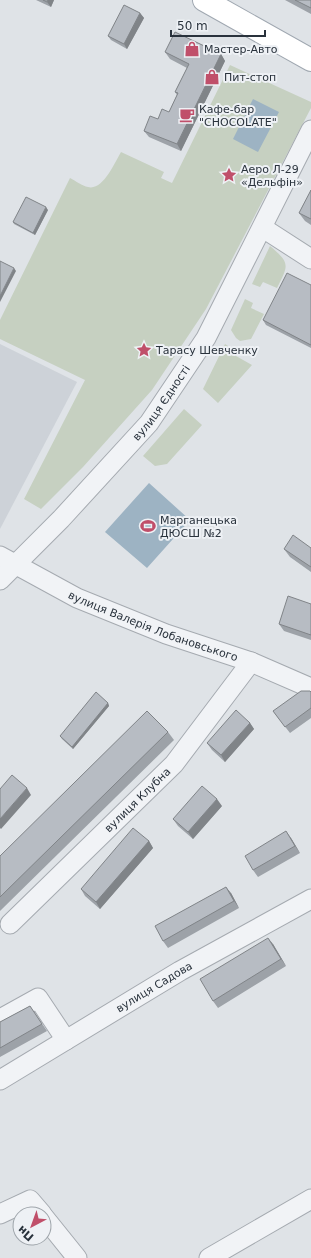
<svg xmlns="http://www.w3.org/2000/svg" width="311" height="1258" font-family="'DejaVu Sans',sans-serif">
<style>
.built{fill:#cdd2d8}
.green{fill:#c6d0c1}
.water{fill:#9db3c3}
.lines{fill:none;stroke-linecap:round;stroke-linejoin:round}
.minor-casing{stroke:#a5aab0;stroke-width:21}
.major-casing{stroke:#a0a8b1;stroke-width:24}
.minor{stroke:#f1f3f6;stroke-width:19}
.major{stroke:#fff;stroke-width:22}
.wall{fill:#9da2a8}
.shaded-wall{fill:#808488}
.building{fill:#b7bcc3;stroke:#808488}
.labels{text-anchor:middle;stroke-width:4;stroke-linejoin:round;paint-order:stroke}
.poi-label{font-size:11px;fill:#29323c;stroke:#eef1f5;text-anchor:start}
.street-label{font-size:11px;fill:#29323c;stroke:#eef1f5}
</style>
<rect width="100%" height="100%" fill="#dfe3e7"/>
<path class="built" d="M0 344 77 382 0 529Z"/>
<path class="green" d="M230 65 311 102V108L206 309 152 390 83 467 41 509 24 499 85 380 0 339V320L70 178C76 181 82 186 88 187 103 191 115 162 121 152L164 172 161 178 172 183Z
M270 246C290 263 289 265 277 288L263 282 260 287 252 284Z
M245 299 253 303 251 308 264 314 251 339 240 341 236 338 231 330Z
M225 344 237 352 236 356 252 365 218 403 203 389Z
M184 409 202 425 167 464 155 466 143 456Z"/>
<path class="water" d="M253 99 279 112 258 152 233 139Z
M149 483 190 520 147 568 105 532Z"/>
<g class="lines">
<g class="minor-casing">
<g id="minor">
<path d="M263 228 311 259"/>
<path id="s1" d="M0 556 77 598 166 634 251 662 311 688"/>
<path id="s2" d="M0 580 61 519 149 423 206 338 311 130"/>
<path id="s3" d="M10 924 174 764 251 662"/>
<path d="M0 1019 38 998 66 1040"/>
<path id="s4" d="M0 1080 180 971 311 899"/>
<path d="M0 1214 30 1200 42 1214"/>
<path d="M44 1217 77 1258"/>
<path d="M209 1258 311 1199"/>
</g>
</g>
<g class="major-casing">
<path id="major" d="M204 0 311 60"/>
</g>
<use href="#minor" class="minor"/>
<use href="#major" class="major"/>
</g>
<path class="wall" d="M36 0H54L51 7Z
M285 0H311V14Z
M140 13 144 18 127 49 111 40 108 36Z
M165 52 221 54 225 61 181 151 149 137 144 131 158 119 169 112 177 95 175 92 187 68 170 59Z
M311 190V225L305 221 299 213Z
M48 210 35 235 14 224 13 222Z
M311 285V348L266 325 263 320Z
M311 548V572L290 557 284 549Z
M311 604V640L284 631 279 624Z
M311 692V718L290 733 273 711Z
M108 703 109 706 73 749 62 739 60 736Z
M250 723 254 729 225 762 212 750 207 743Z
M168 732 174 740 0 911V856Z
M222 806 193 839 178 826 173 819Z
M291 838 300 853 258 877 253 870Z
M149 841 153 848 100 909 85 896 81 889Z
M231 893 239 908 168 948 163 941Z
M273 944 286 966 218 1008 213 1001Z
M30 1006 47 1031 0 1057V1022Z"/>
<path class="shaded-wall" d="M48 0H54L51 7 47 2Z
M140 13 144 18 127 49 124 44Z
M221 54 225 61 181 151 177 144Z
M46 207 48 210 35 235 33 233Z
M14 268 16 271 0 302V296Z
M108 703 109 706 73 749 72 747Z
M250 723 254 729 225 762 221 755Z
M27 788 31 795 1 829 0 828V819Z
M217 799 222 806 193 839 188 832Z
M286 831 291 838 300 853 295 846Z
M149 841 153 848 100 909 96 902Z
M226 887 231 893 239 908 234 901Z
M268 938 273 944 286 966 281 959Z"/>
<path class="building" d="M43 0H48L47 2Z
M295 0H311V8Z
M124 5 140 13 124 44 108 36Z
M175 32 221 54 177 144 144 131 150 116 158 119 162 109 169 112 178 93 175 92 189 64 165 52Z
M311 190V219L299 213Z
M26 197 46 207 33 233 13 222Z
M0 261 14 268 0 296Z
M287 273 311 285V345L263 320Z
M293 535 311 548V567L284 549Z
M288 596 311 604V635L279 624Z
M301 691H310L311 692V708L285 727 273 711Z
M96 692 108 703 72 747 60 736Z
M236 710 250 723 221 755 207 743Z
M147 711 168 732 0 897V856Z
M12 775 27 788 0 819V789Z
M202 786 217 799 188 832 173 819Z
M133 828 149 841 96 902 81 889Z
M286 831 295 846 253 870 245 856Z
M226 887 234 901 163 941 155 926Z
M268 938 281 959 213 1001 200 979Z
M30 1006 42 1024 0 1048V1022Z"/>
<defs>
<g id="shop-bare" transform="scale(1.2)"><path d="M-5-2.5h2.3a2.7 3.5 0 0 1 5.4 0H5L5.5 6h-11ZM-1.5-2.5h3a1.5 2.3 0 0 0-3 0Z" fill="#c04f6a" stroke="#eef1f5" stroke-width="2.5" paint-order="stroke"/></g>
<g id="cafe-bare" transform="scale(1.2)"><path d="M-5.5-4.5H6V0H3Q3 3.5 0 3.5H-2.5Q-5.5 3.5-5.5 0ZM3-3.2v2h1.7v-2ZM-6 4.5H4V6H-6Z" fill="#c04f6a" stroke="#eef1f5" stroke-width="2.5" paint-order="stroke"/></g>
<g id="sight-bare" transform="scale(1.2)"><path d="M0-6L1.8-2.2L6-1.7L2.9 1.2L3.7 5.4L0 3.3L-3.7 5.4L-2.9 1.2L-6-1.7L-1.8-2.2Z" fill="#c04f6a" stroke="#eef1f5" stroke-width="2.5" paint-order="stroke"/></g>
<g id="stadium-bare" transform="scale(1.2)"><path d="M0-5a6.5 5 0 1 0 0 10a6.5 5 0 1 0 0-10ZM-3.5-1.8h7v3.6h-7Z" fill="#c04f6a" stroke="#eef1f5" stroke-width="2.5" paint-order="stroke"/></g>
</defs>
<g fill-rule="evenodd">
<use href="#shop-bare" x="192" y="49"/>
<use href="#shop-bare" x="212" y="77"/>
<use href="#cafe-bare" x="187" y="115"/>
<use href="#sight-bare" x="229" y="175"/>
<use href="#sight-bare" x="144" y="350"/>
<use href="#stadium-bare" x="148" y="526"/>
</g>
<g class="labels">
<g class="poi-label">
<text x="204" y="53">Мастер-Авто</text>
<text x="224" y="81">Пит-стоп</text>
<text x="199" y="113">Кафе-бар<tspan x="199" dy="13">"CHOCOLATE"</tspan></text>
<text x="241" y="173">Аеро Л-29<tspan x="241" dy="13">«Дельфін»</tspan></text>
<text x="156" y="354">Тарасу Шевченку</text>
<text x="160" y="524">Марганецька<tspan x="160" dy="13">ДЮСШ №2</tspan></text>
</g>
<g class="street-label">
<text dy="4" stroke="none"><textPath href="#s2" startOffset="240">вулиця Єдності</textPath></text>
<text dy="4" stroke="none"><textPath href="#s1" startOffset="169">вулиця Валерія Лобановського</textPath></text>
<text dy="4" stroke="none"><textPath href="#s3" startOffset="178">вулиця Клубна</textPath></text>
<text dy="4" stroke="none"><textPath href="#s4" startOffset="180">вулиця Садова</textPath></text>
</g>
</g>
<g transform="translate(32 1226) rotate(221)"><circle r="19" fill="#eef1f5" stroke="#9fa5ab"/>
<path d="M0-3L7 15L0 10L-7 15Z" fill="#c04f6a"/>
<text y="-6" font-size="11" font-weight="bold" text-anchor="middle" fill="#29323c">Пн</text>
</g>
<path d="M171 30v6h94v-6" fill="none" stroke="#29323c" stroke-width="2"/>
<text x="177" y="30" font-size="12" fill="#29323c" stroke="#eef1f5" stroke-width="3" paint-order="stroke">50 m</text>
</svg>
